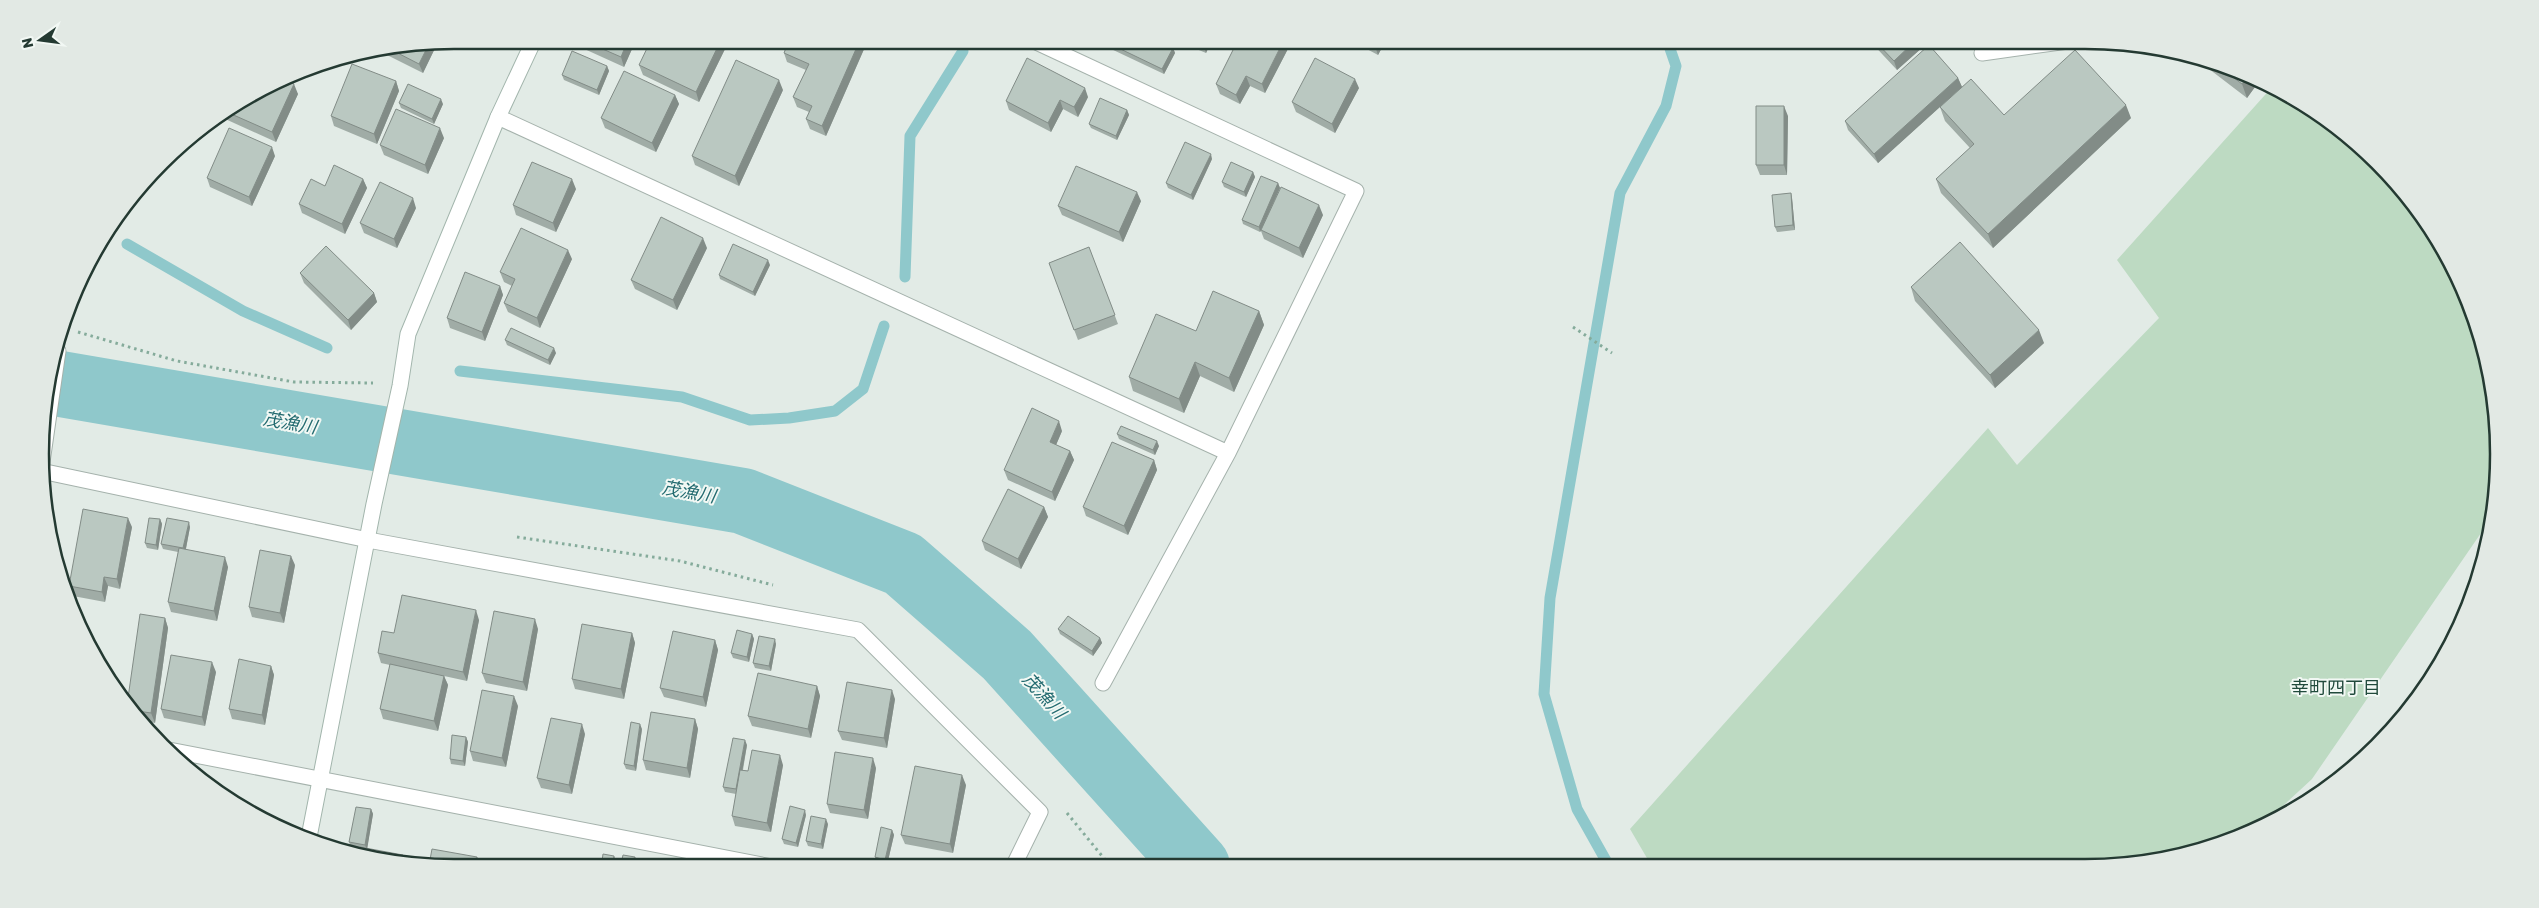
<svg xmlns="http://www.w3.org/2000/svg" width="2539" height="908" font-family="Rubik,'Noto Sans JP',sans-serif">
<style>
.green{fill:#bddac2}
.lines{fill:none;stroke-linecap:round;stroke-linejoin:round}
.stream{stroke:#8fc8cb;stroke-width:11}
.river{stroke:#8fc8cb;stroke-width:66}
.lane-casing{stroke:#a5b2ac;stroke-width:17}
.street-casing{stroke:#a5b2ac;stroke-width:17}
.secondary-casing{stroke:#a2b5ac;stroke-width:17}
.path{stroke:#85ab9b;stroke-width:3;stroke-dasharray:2.5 4;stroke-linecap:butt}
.lane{stroke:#fff;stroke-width:15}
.street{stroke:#fff;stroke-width:15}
.secondary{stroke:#fff;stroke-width:15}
.wall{fill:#a0aca6}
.shaded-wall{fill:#828c87}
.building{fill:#bac8c1;stroke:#828c87}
.labels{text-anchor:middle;stroke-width:4;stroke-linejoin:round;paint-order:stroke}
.water-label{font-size:18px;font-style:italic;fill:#236b70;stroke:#f2f8f4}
.neighbourhood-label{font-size:18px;fill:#214a3c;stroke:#f2f8f4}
.rim{fill:none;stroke:#243a32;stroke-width:2.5}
</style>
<rect width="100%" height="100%" fill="#e2ebe6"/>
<path class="green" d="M2273 86C2294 99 2317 110 2337 125 2454 216 2516 371 2492 517L2312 779 2259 828 2139 864 1651 865 1630 829 1988 428 2017 465 2159 318 2117 260Z"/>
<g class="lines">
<path class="stream" d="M127 244 243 311 327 348
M905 277 910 136 963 51
M460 371 682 397 750 420 789 418 835 411 863 389 884 326
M1609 866 1577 809 1544 694 1550 598 1620 193 1666 106 1676 66 1667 40"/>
<path class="river" d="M49 382 743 501 903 564 1007 655 1197 866"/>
<g class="lane-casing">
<path id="lane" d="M1982 53 2075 40"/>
</g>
<g class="street-casing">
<path id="street" d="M1032 40 1356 191 1228 453 1103 683
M498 117 1228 453
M82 272 84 269
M41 469 58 351
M41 471 368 540 858 630 1040 812 1013 867
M164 749 772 867"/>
</g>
<g class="secondary-casing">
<path id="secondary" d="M309 837 374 504 400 386 408 334 498 117 534 40"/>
</g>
<path class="path" d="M1573 327 1612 353
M78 332 177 361 294 382 373 383
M517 537 680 561 773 585
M1067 813 1111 867"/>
<use href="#lane" class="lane"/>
<use href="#street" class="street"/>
<use href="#secondary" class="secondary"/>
</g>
<path class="wall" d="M577 40H636L624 67 580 47Z
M789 40H868L826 136 810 129 806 119 809 112 797 107 793 97 806 70 787 62 784 53Z
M1175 40H1212L1206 53Z
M1238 40H1289L1291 43 1265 93 1250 86 1240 104 1220 94 1216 84Z
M1350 40H1386L1378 55Z
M1869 40H1922L1924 46 1897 70Z
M438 42 423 73 373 48Z
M1108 43 1173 48 1175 53 1164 74 1109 48Z
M725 49 699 102 643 75 639 65Z
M2192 54 2260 80 2247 98 2192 56Z
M607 66 609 71 599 95 564 80 562 75Z
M1958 78 1962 87 1878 163 1848 130 1845 121Z
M283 79 298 94 276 142 223 118V117Z
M396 81 399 91 377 144 334 126 331 116Z
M1359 88 1335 133 1296 112 1292 102Z
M783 90 739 186 695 165 692 156Z
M675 95 679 104 656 152 605 128 601 118Z
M1088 97 1078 117 1063 109 1051 132 1009 110 1006 101Z
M399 103 443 104 434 124 401 108Z
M1940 107 2004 115 2131 118 1993 248 1941 193 1936 179 1970 148 1945 121Z
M1127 110 1129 115 1117 140 1091 128 1089 124Z
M1788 116 1787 175H1760L1756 165Z
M444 138 428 174 384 155 380 145Z
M275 156 252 206 210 187 207 178Z
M1212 159 1193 200 1168 188 1166 183Z
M1253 172 1255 177 1246 197 1224 187 1222 182Z
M363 179 367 188 345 234 302 213 299 204 325 186Z
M1278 183 1280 188 1272 207 1323 215 1303 258 1264 239 1261 231 1260 232 1243 224 1242 220Z
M576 189 556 232 516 215 513 205Z
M1791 193 1792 198 1795 230 1777 232 1775 227Z
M1141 201 1123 242 1062 215 1058 206Z
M416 208 397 248 364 233 360 223Z
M1089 247 1118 324 1078 340 1049 263Z
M707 248 677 310 635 289 631 280Z
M572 259 540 328 508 312 504 303 512 286 504 282 500 272Z
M770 265 755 296 720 279 719 275Z
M300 273 374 293 377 302 351 330 304 283Z
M500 286 503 295 485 341 450 328 447 318Z
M1911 287 2044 343 1995 388 1915 301Z
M1259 311 1264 325 1234 392 1200 376 1184 413 1133 391 1129 377 1196 331Z
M505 340 556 353 550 365 507 345Z
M1062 431 1056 445 1070 451 1074 460 1055 501 1008 480 1004 470Z
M1117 434 1159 446 1155 455 1119 439Z
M1154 460 1157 470 1128 535 1086 516 1083 507Z
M1044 507 1048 517 1021 569 985 550 982 541Z
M160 519 162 524 158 550 147 548 145 543Z
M132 527 120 589 108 586 105 602 73 596 69 586Z
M190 527 186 549 228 567 217 621 171 612 168 602 178 552 163 549 161 544Z
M295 565 284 623 252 617 249 607Z
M165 618 168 628 155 723 140 720 127 705Z
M479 620 467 681 444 676 448 685 438 731 383 719 380 709 390 665 381 663 378 653 394 633Z
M538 629 527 691 486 683 482 673Z
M1058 629 1100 638 1102 643 1093 656 1060 634Z
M632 633 635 643 624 699 575 689 572 679Z
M752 634 754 639 749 662 733 658 731 653Z
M715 640 718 650 706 707 664 697 660 688Z
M776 644 771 671 755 668 753 663Z
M271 666 274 675 265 725 232 719 229 709Z
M216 672 205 726 164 718 161 709Z
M817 686 820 696 811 738 752 726 748 716Z
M895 699 887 748 842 740 838 731Z
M518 706 506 767 473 761 470 751Z
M695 719 698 729 690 778 646 770 643 760Z
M642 729 636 771 626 769 624 764Z
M585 734 572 794 541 788 537 778Z
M466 737 468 742 465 766 451 764 450 759Z
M747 745 743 770 748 771 783 765 771 832 735 826 732 816 736 794 725 792 723 787Z
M876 768 868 819 830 813 827 804Z
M966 785 953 853 905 844 901 835Z
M371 809 373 814 367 848 360 849 351 847 349 842Z
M806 815 798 847 784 844 782 839Z
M828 824 823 849 808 846 806 841Z
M892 830 894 835 887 865 876 862 875 857Z"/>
<path class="shaded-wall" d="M628 40H636L624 67 621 57Z
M721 40 725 49 699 102 696 92Z
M860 40H868L826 136 822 126Z
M1204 40H1212L1206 53 1203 44Z
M1284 40H1289L1291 43 1265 93 1262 84Z
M1378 40H1386L1378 55 1375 46Z
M1916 40H1922L1924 46 1897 70 1894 61Z
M430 42H438L423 73 419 64Z
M1173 48 1175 53 1164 74 1162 69Z
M607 66 609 71 599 95 597 90Z
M2249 75 2260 80 2247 98 2242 84Z
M1246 76 1250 86 1240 104 1236 95Z
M1958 78 1962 87 1878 163 1874 154Z
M1355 79 1359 88 1335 133 1332 124Z
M779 80 783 90 739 186 735 176Z
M396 81 399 91 377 144 374 134Z
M294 84 298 94 276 142 272 132Z
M1085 88 1088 97 1078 117 1074 107Z
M675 95 679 104 656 152 652 143Z
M441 99 443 104 434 124 432 119Z
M1060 100 1063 109 1051 132 1048 123Z
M2126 105 2131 118 1993 248 1988 234Z
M1784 106 1788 116 1787 175 1784 165Z
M1127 110 1129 115 1117 140 1116 136Z
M440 128 444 138 428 174 425 165Z
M272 147 275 156 252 206 249 197Z
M1211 154 1212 159 1193 200 1191 195Z
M1253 172 1255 177 1246 197 1244 192Z
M363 179 367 188 345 234 342 224Z
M572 179 576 189 556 232 553 223Z
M1278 183 1280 188 1260 232 1259 227Z
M1137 192 1141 201 1123 242 1119 232Z
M1791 193 1792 198 1795 230 1793 225Z
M413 198 416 208 397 248 394 239Z
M1319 205 1323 215 1303 258 1299 248Z
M703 238 707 248 677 310 673 300Z
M568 250 572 259 540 328 537 318Z
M768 260 770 265 755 296 753 292Z
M500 286 503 295 485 341 482 332Z
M374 293 377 302 351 330 348 320Z
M1259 311 1264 325 1234 392 1229 378Z
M2039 330 2044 343 1995 388 1990 375Z
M554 348 556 353 550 365 548 360Z
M1195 362 1200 376 1184 413 1179 399Z
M1059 421 1062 431 1053 452 1050 442Z
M1157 441 1159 446 1155 455 1153 450Z
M1070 451 1074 460 1055 501 1052 492Z
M1154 460 1157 470 1128 535 1124 526Z
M51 504 54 514 50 538 48 523Z
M1044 507 1048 517 1021 569 1018 559Z
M128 518 132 527 120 589 117 579Z
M160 519 162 524 158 550 156 545Z
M189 522 190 527 185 553 183 548Z
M291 556 295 565 284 623 280 613Z
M225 557 228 567 217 621 214 611Z
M104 577 108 586 105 602 102 592Z
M476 610 479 620 467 681 463 672Z
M165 618 168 628 155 723 151 713Z
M535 619 538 629 527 691 523 682Z
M632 633 635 643 624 699 621 689Z
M752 634 754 639 749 662 747 657Z
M1100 638 1102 643 1093 656 1092 651Z
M775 639 776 644 771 671 769 666Z
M715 640 718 650 706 707 703 697Z
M212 662 216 672 205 726 202 717Z
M271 666 274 675 265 725 262 715Z
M444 676 448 685 438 731 434 721Z
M817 686 820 696 811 738 808 729Z
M892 690 895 699 887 748 884 738Z
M514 696 518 706 506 767 502 758Z
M695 719 698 729 690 778 687 768Z
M582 724 585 734 572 794 569 785Z
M640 724 642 729 636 771 634 766Z
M466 737 468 742 465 766 463 761Z
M745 740 747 745 738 794 736 789Z
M780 755 783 765 771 832 767 823Z
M873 758 876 768 868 819 864 810Z
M962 775 966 785 953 853 950 844Z
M371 809 373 814 367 850 365 845Z
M805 810 806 815 798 847 796 843Z
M826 819 828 824 823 849 821 844Z
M892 830 894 835 887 865 885 860Z
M403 855 405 862 401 861Z
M614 856 616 861 615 868H612Z
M477 857 481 866 480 868H475Z
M635 857 637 862 636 868H633Z"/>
<path class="building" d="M582 40H628L621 57Z
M651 40H721L696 92 639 65Z
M789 40H860L822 126 806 119 812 106 793 97 809 64 784 53Z
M1109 40H1157L1173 48 1162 69 1108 43Z
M1194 40H1204L1203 44Z
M1238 40H1284L1262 84 1246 76 1236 95 1216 84Z
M1364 40H1378L1375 46Z
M1874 40H1916L1894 61Z
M430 42 419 64 386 47Z
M1929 45 1958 78 1874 154 1845 121Z
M2075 50 2126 105 1988 234 1936 179 1974 144 1940 107 1971 79 2004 115Z
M572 51 607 66 597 90 562 75Z
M1027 58 1085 88 1074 107 1060 100 1048 123 1006 101Z
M1315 58 1355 79 1332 124 1292 102Z
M736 60 779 80 735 176 692 156Z
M2213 62 2249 75 2242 84Z
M352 64 396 81 374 134 331 116Z
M624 71 675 95 652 143 601 118Z
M283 79 294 84 272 132 229 113Z
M408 84 441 99 432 119 399 103Z
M1100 98 1127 110 1116 136 1089 124Z
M1756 106H1784V165H1756Z
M396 109 440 128 425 165 380 145Z
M229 128 272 147 249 197 207 178Z
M1185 142 1211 154 1191 195 1166 183Z
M532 162 572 179 553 223 513 205Z
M1231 162 1253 172 1244 192 1222 182Z
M334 165 363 179 342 224 299 204 311 179 325 186Z
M1076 166 1137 192 1119 232 1058 206Z
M1261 176 1278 183 1259 227 1242 220Z
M380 182 413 198 394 239 360 223Z
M1281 187 1319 205 1299 248 1261 230Z
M1791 193 1793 225 1775 227 1772 195Z
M661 217 703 238 673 300 631 280Z
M521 228 568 250 537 318 504 303 515 279 500 272Z
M1960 242 2039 330 1990 375 1911 287Z
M733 244 768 260 753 292 719 275Z
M326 246 374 293 348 320 300 273Z
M1089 247 1115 315 1074 330 1049 263Z
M465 272 500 286 482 332 447 318Z
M1213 291 1259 311 1229 378 1195 362 1179 399 1129 377 1156 314 1196 331Z
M511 328 554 348 548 360 505 340Z
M1032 408 1059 421 1050 442 1070 451 1052 492 1004 470Z
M1121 426 1157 441 1153 450 1117 434Z
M1112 442 1154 460 1124 526 1083 507Z
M1008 489 1044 507 1018 559 982 541Z
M45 503 51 504 48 523Z
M83 509 128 518 117 579 104 577 102 592 69 586Z
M149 518 160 519 156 545 145 543Z
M167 518 189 522 183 548 161 544Z
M179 548 225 557 214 611 168 602Z
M260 550 291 556 280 613 249 607Z
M402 595 476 610 463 672 378 653 382 631 394 633Z
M494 611 535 619 523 682 482 673Z
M140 614 165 618 151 713 131 710 127 705Z
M1068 616 1100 638 1092 651 1058 629Z
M582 624 632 633 621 689 572 679Z
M737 630 752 634 747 657 731 653Z
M673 631 715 640 703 697 660 688Z
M759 636 775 639 769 666 753 663Z
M171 655 212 662 202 717 161 709Z
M239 659 271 666 262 715 229 709Z
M390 664 444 676 434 721 380 709Z
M758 673 817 686 808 729 748 716Z
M847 682 892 690 884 738 838 731Z
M482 690 514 696 502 758 470 751Z
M651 712 695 719 687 768 643 760Z
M551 718 582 724 569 785 537 778Z
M631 722 640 724 634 766 624 764Z
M452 735 466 737 463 761 450 759Z
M733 738 745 740 736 789 723 787Z
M752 750 780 755 767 823 732 816 740 770 748 771Z
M835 752 873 758 864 810 827 804Z
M915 766 962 775 950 844 901 835Z
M790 806 805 810 796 843 782 839Z
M356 807 371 809 365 845 349 842Z
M811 816 826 819 821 844 806 841Z
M881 827 892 830 885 860 875 857Z
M360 847 403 855 401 861 359 855Z
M432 849 477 857 475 868H454L429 865Z
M603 854 614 856 612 868H601Z
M623 855 635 857 633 868H620Z"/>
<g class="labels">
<g class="water-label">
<text transform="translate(290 423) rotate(10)" y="6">茂漁川</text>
<text transform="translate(689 492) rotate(10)" y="6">茂漁川</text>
<text transform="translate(1044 696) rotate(48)" y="6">茂漁川</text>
</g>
<g class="neighbourhood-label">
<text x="2336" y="694">幸町四丁目</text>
</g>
</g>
<path d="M0 0H2539V908H0ZM454 49H2085A405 405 0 0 1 2490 454V454A405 405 0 0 1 2085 859H454A405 405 0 0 1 49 454V454A405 405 0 0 1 454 49Z" fill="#e2e9e4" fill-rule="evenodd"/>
<path class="rim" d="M454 49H2085A405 405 0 0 1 2490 454V454A405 405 0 0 1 2085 859H454A405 405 0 0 1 49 454V454A405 405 0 0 1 454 49Z"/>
<g transform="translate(40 40) rotate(256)" stroke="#f2f8f4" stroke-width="4" paint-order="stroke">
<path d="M0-4L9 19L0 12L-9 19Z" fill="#243a32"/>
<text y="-8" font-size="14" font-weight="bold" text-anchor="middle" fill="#243a32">N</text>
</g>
</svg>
